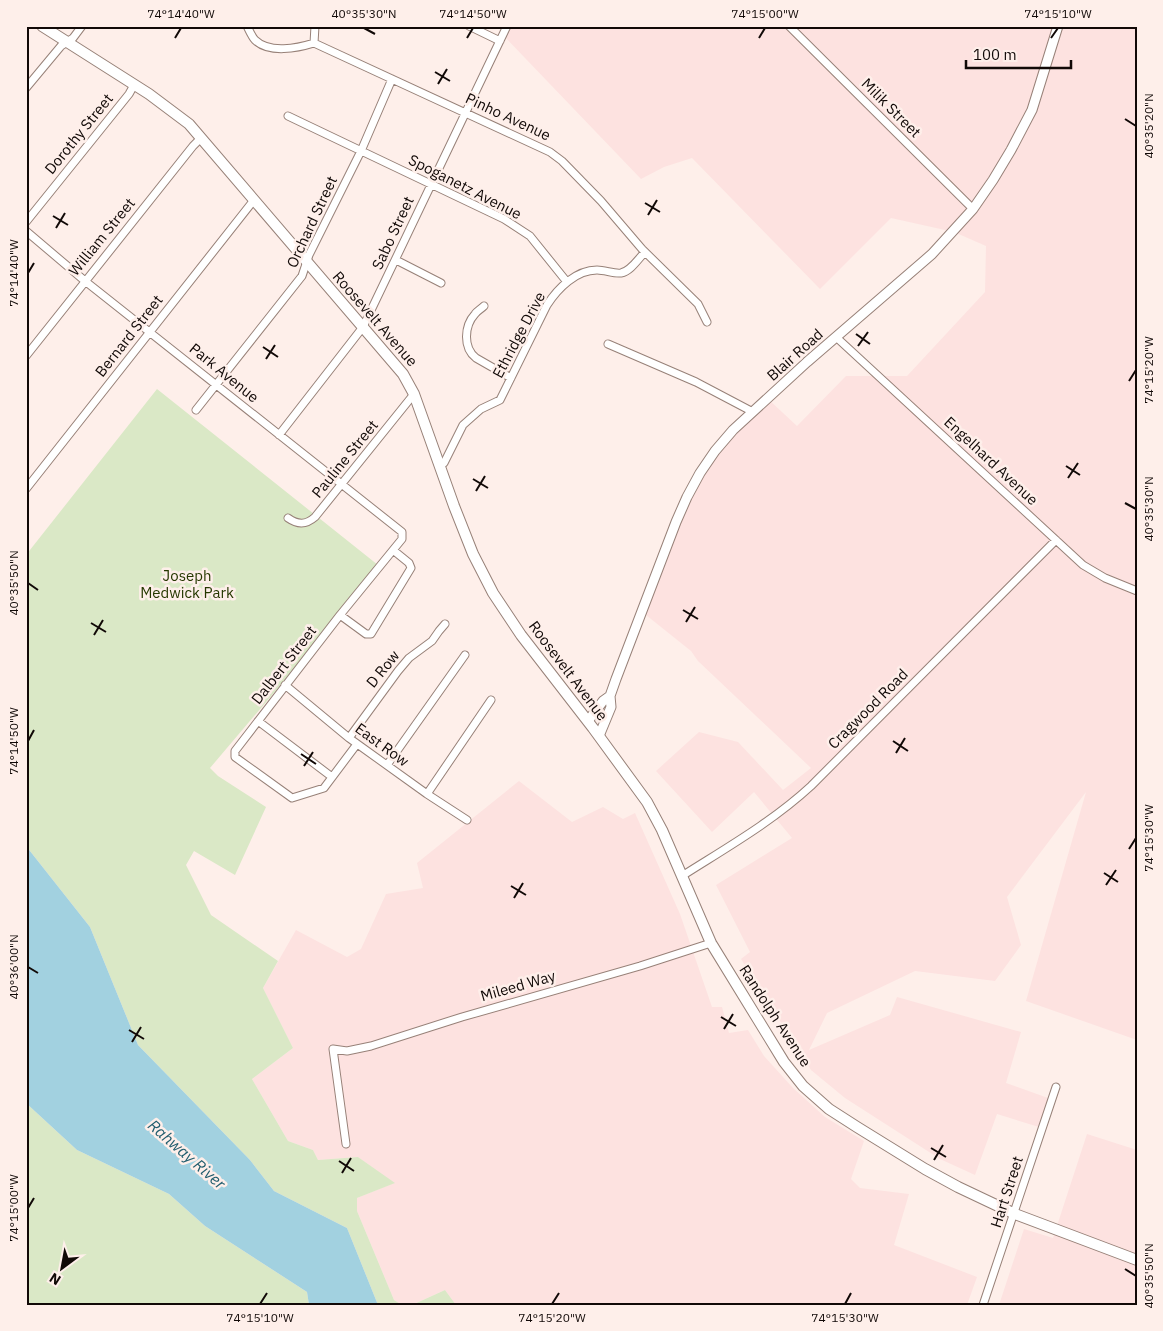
<svg xmlns="http://www.w3.org/2000/svg" width="1163" height="1331" font-family="'IBM Plex Sans',sans-serif">
<style>
.industrial{fill:#fde2e0}
.green{fill:#dae8c6}
.water{fill:#a2d1e0}
.lines{fill:none;stroke-linecap:round;stroke-linejoin:round}
.minor-casing{stroke:#978178;stroke-width:9}
.tertiary-casing{stroke:#978178;stroke-width:11}
.secondary-casing{stroke:#978178;stroke-width:12}
.minor{stroke:#fff;stroke-width:7}
.tertiary{stroke:#fff;stroke-width:9}
.secondary{stroke:#fff;stroke-width:10}
.ticks{fill:none;stroke:#110907;stroke-width:2}
.labels{text-anchor:middle;stroke-width:5;stroke-linejoin:round;paint-order:stroke}
.street-label{font-size:15px;fill:#110907;stroke:#feefea}
.park-label{font-size:15px;fill:#263800;stroke:#feefea}
.water-label{font-size:16px;font-style:italic;fill:#215d6e;stroke:#feefea}
.neatline{fill:none;stroke:#110907;stroke-width:2}
.ticks-label{font-size:12px;text-anchor:middle;fill:#110907}
</style>
<rect width="100%" height="100%" fill="#feefea"/>
<path class="industrial" d="M506 26H1137V1040L1026 1001 1086 792 1007 897 1021 945 995 981 915 971 827 1013 809 1050 890 1015 897 997 1021 1032 1006 1083 1048 1098 1039 1127 997 1114 975 1175 940 1159 845 1098 811 1070 741 959 750 952 716 885 792 838 754 792 712 832 656 771 699 732 738 742 783 790 811 768 698 661 691 651 641 611 706 461 768 399 797 426 846 376H907L985 292 986 246 954 232 891 218 820 289 692 158 664 167 641 179 502 34Z
M519 781 572 822 603 807 623 819 635 813 680 914 712 1007H722L729 1033 748 1030 764 1056 793 1088 825 1117 864 1141 851 1179 860 1188 909 1194 894 1245 977 1277 967 1305H456L445 1290 412 1305H402L394 1300 357 1211V1198L394 1183 358 1157 318 1160 313 1150 288 1141 252 1079 293 1048 263 988 296 930 347 957 361 949 386 894 423 888 417 863Z
M1087 1134 1137 1150V1305H999L1024 1229 1053 1238Z"/>
<path class="green" d="M157 389 378 565 340 615 210 768 218 776 266 807 235 875 194 851 186 865 211 915 278 961 263 988 293 1048 252 1079 288 1141 313 1150 318 1160 358 1157 395 1183 357 1198V1211L394 1300 402 1305H378L347 1228 274 1191 250 1160 138 1045 90 927 26 846V555Z
M26 1103 77 1150 169 1194 205 1226 307 1292 309 1305H26Z
M445 1290 456 1305H412Z"/>
<path class="water" d="M26 846 90 927 138 1045 250 1160 274 1191 347 1228 378 1305H309L307 1292 205 1226 169 1194 77 1150 26 1103Z"/>
<g class="lines">
<g class="minor-casing">
<path id="minor" d="M247 26C249 30 252 37 255 40 269 54 298 48 314 43L550 152 562 161 601 201 642 249 698 304 707 322
M469 26 500 41
M789 26 973 209
M314 43 315 26
M26 88 61 46 73 38 82 26
M288 116 504 219 530 236 567 282
M26 222 129 94 134 85
M26 231 85 281 402 532V539L340 615 235 751V757L292 798 324 788 357 744
M396 260 441 283
M484 306C481 309 477 311 475 314 464 326 463 348 476 358L511 378
M836 337 1083 565 1105 578 1137 591
M608 344 696 382 753 412
M26 356 193 146 201 138
M196 410 302 276 309 255 361 151 392 79
M279 435 363 327 507 26
M439 465 444 463 463 425 481 409 500 400 547 305C558 288 576 270 597 270 605 270 614 274 621 273 631 271 638 259 645 252
M26 489 254 200
M288 518C298 525 306 525 315 517L414 394
M340 615 366 634H371L411 568 409 563 393 550
M285 685 349 738 427 794 467 820
M258 721 332 777
M349 738 398 671 409 658 432 641 439 631 445 624
M387 765 465 655
M427 794 491 700
M682 876C726 848 772 822 811 786L1056 540
M346 1144 333 1049 347 1051 371 1046 462 1017 640 966 711 943
M983 1305 1056 1087"/>
</g>
<g class="tertiary-casing">
<path id="tertiary" d="M588 721 603 701 610 696
M599 736 611 707 610 696 616 679 676 522 687 497 700 473 715 451 733 430 807 362 932 254 973 209 993 180 1011 150 1032 110 1058 26"/>
</g>
<g class="secondary-casing">
<path id="secondary" d="M42 26 149 94 189 124 403 374 414 394 454 506 473 554 493 593 521 635 593 728 647 802 662 830 711 943 784 1062 803 1086 829 1109 857 1127 925 1169 958 1187 1015 1214 1137 1260"/>
</g>
<use href="#minor" class="minor"/>
<use href="#tertiary" class="tertiary"/>
<use href="#secondary" class="secondary"/>
</g>
<path class="ticks" d="M364 28 375 34M175 38 181 28M467 38 473 28M759 38 765 28M1051 38 1058 28M435 72 450 81M438 84 447 69M1125 119 1136 126M645 203 660 212M648 215 657 200M53 216 68 225M56 228 65 213M28 273 34 263M856 334 870 344M858 346 868 332M263 347 278 357M266 359 275 345M1129 381 1136 370M1066 466 1080 475M1068 478 1078 463M473 479 488 488M476 491 485 476M1125 503 1136 509M28 583 38 590M683 610 698 619M686 622 695 607M91 623 106 632M94 635 103 620M28 741 34 730M893 741 908 751M896 753 905 738M301 754 316 764M304 766 313 752M1129 849 1136 838M1104 873 1118 882M1106 885 1116 870M511 886 526 895M514 898 523 883M28 967 38 973M721 1017 736 1026M724 1029 733 1014M129 1030 144 1039M132 1042 141 1027M931 1148 946 1157M934 1160 943 1145M339 1161 354 1171M342 1173 351 1158M28 1208 34 1198M1125 1269 1136 1276M260 1304 267 1293M552 1304 559 1293M845 1304 851 1293"/>
<g class="labels">
<g class="street-label">
<text transform="translate(891 108) rotate(45)" y="5">Milik Street</text>
<text transform="translate(508 117) rotate(25)" y="5">Pinho Avenue</text>
<text transform="translate(79 134) rotate(-51)" y="5">Dorothy Street</text>
<text transform="translate(465 187) rotate(27)" y="5">Spoganetz Avenue</text>
<text transform="translate(312 222) rotate(-65)" y="5">Orchard Street</text>
<text transform="translate(393 233) rotate(-65)" y="5">Sabo Street</text>
<text transform="translate(102 237) rotate(-51)" y="5">William Street</text>
<text transform="translate(375 319) rotate(49)" y="5">Roosevelt Avenue</text>
<text transform="translate(519 335) rotate(-62)" y="5">Ethridge Drive</text>
<text transform="translate(129 336) rotate(-52)" y="5">Bernard Street</text>
<text transform="translate(795 355) rotate(-42)" y="5">Blair Road</text>
<text transform="translate(224 373) rotate(39)" y="5">Park Avenue</text>
<text transform="translate(345 459) rotate(-51)" y="5">Pauline Street</text>
<text transform="translate(991 461) rotate(43)" y="5">Engelhard Avenue</text>
<text transform="translate(284 665) rotate(-52)" y="5">Dalbert Street</text>
<text transform="translate(383 669) rotate(-51)" y="5">D Row</text>
<text transform="translate(568 671) rotate(53)" y="5">Roosevelt Avenue</text>
<text transform="translate(868 709) rotate(-45)" y="5">Cragwood Road</text>
<text transform="translate(382 745) rotate(36)" y="5">East Row</text>
<text transform="translate(518 986) rotate(-16)" y="5">Mileed Way</text>
<text transform="translate(775 1016) rotate(57)" y="5">Randolph Avenue</text>
<text transform="translate(1007 1192) rotate(-72)" y="5">Hart Street</text>
</g>
<g class="park-label">
<text x="187" y="581">Joseph<tspan x="187" dy="17">Medwick Park</tspan></text>
</g>
<g class="water-label">
<text transform="translate(187 1154) rotate(41)" y="6">Rahway River</text>
</g>
</g>
<rect width="1163" height="1331" fill="none" stroke="#feefea" stroke-width="55"/>
<g transform="translate(62 1268) rotate(212)" stroke="#feefea" stroke-width="4" paint-order="stroke">
<path d="M0-4L9 19L0 12L-9 19Z" fill="#110907"/>
<text y="-8" font-size="14" font-weight="bold" text-anchor="middle" fill="#110907">N</text>
</g>
<path d="M966 60v8h105v-8" fill="none" stroke="#110907" stroke-width="2.5"/>
<text x="973" y="60" font-size="15" fill="#110907" stroke="#feefea" stroke-width="4" paint-order="stroke">100 m</text>
<rect x="28" y="28" width="1108" height="1276" class="neatline"/>
<g class="ticks-label">
<text x="181" y="18">74°14'40"W</text>
<text x="364" y="18">40°35'30"N</text>
<text x="473" y="18">74°14'50"W</text>
<text x="765" y="18">74°15'00"W</text>
<text x="1058" y="18">74°15'10"W</text>
<text transform="translate(1149 126) rotate(-90)" y="4">40°35'20"N</text>
<text transform="translate(14 273) rotate(-90)" y="4">74°14'40"W</text>
<text transform="translate(1149 370) rotate(-90)" y="4">74°15'20"W</text>
<text transform="translate(1149 509) rotate(-90)" y="4">40°35'30"N</text>
<text transform="translate(14 583) rotate(-90)" y="4">40°35'50"N</text>
<text transform="translate(14 741) rotate(-90)" y="4">74°14'50"W</text>
<text transform="translate(1149 838) rotate(-90)" y="4">74°15'30"W</text>
<text transform="translate(14 967) rotate(-90)" y="4">40°36'00"N</text>
<text transform="translate(14 1208) rotate(-90)" y="4">74°15'00"W</text>
<text transform="translate(1149 1276) rotate(-90)" y="4">40°35'50"N</text>
<text x="260" y="1322">74°15'10"W</text>
<text x="552" y="1322">74°15'20"W</text>
<text x="845" y="1322">74°15'30"W</text>
</g>
</svg>
